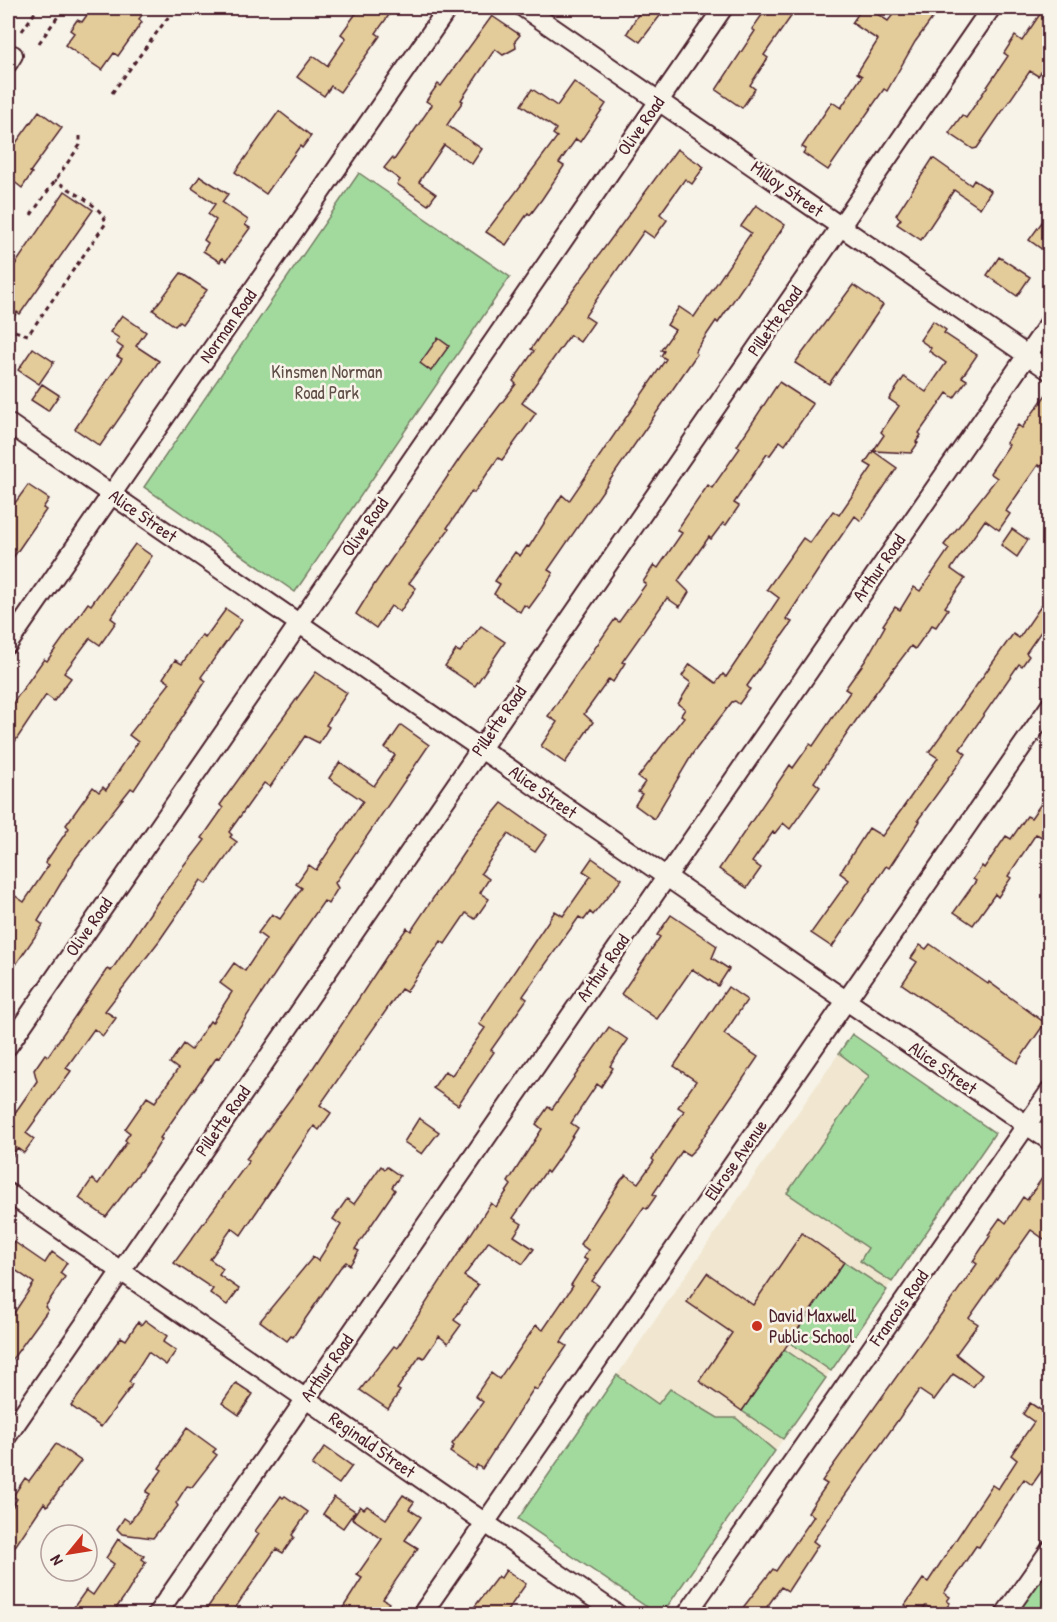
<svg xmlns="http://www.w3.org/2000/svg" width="1057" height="1622" font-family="'Patrick Hand',sans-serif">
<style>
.built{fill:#f1e7d1}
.green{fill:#a2da9e;stroke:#767c64;stroke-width:1.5}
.building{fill:#e4cb9a;stroke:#4a1f2b;stroke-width:1.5}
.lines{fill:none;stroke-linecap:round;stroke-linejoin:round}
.minor-casing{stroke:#4a1f2b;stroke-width:22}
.path{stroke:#4a1f2b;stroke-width:3;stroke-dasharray:4.5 4.5;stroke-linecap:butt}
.minor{stroke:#f7f3e8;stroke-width:18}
.poi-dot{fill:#c8321e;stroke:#f7f3e8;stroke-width:2}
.labels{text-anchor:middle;stroke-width:5;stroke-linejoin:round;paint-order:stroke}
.street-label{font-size:18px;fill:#4a1f2b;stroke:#f7f3e8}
.park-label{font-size:18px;fill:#604e48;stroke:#f7f3e8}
.poi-label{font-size:18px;fill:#4a1f2b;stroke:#f7f3e8;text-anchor:start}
</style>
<rect width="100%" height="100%" fill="#f7f3e8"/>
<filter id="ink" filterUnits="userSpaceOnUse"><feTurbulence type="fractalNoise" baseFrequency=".0167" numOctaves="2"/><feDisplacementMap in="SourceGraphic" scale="12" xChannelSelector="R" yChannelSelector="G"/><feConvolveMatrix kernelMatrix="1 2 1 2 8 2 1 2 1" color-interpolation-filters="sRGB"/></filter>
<g filter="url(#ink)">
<path class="built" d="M852 1034 995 1133 662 1614H657L518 1519Z"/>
<path class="green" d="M359 173 510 277 295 592 144 487Z
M852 1034 995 1133 892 1282 860 1261 868 1248 787 1193 869 1076 839 1053Z
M844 1262 887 1290 831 1371 789 1342Z
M784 1349 826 1378 783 1439 742 1411Z
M617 1375 658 1404 670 1389 718 1418H736L775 1451 662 1614H657L518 1519Z
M1049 1559V1614H1011Z"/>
<path class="building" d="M92 8H132L142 15 139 19 142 22 118 56 114 53 102 70 65 45 74 33 70 30 77 20 82 22Z
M360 8H394L376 33 380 36 340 92 331 86 324 96 297 77 313 56 327 66 346 38 341 34Z
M642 8H666L640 42 627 33Z
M767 8H797L764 55 768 58 750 85 755 89 742 108 716 90 755 31 752 29Z
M862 8H868L888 21 898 8H940L915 42 887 91 884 89 828 170 803 153 806 149 802 147 832 102 841 108 862 76 857 73 878 40 852 23Z
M1044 8H1050V60L1038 76 1030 71 977 148 973 149 949 133 962 115 966 118 983 93 1008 56 1004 53 1015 36 1022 41Z
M492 16 520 35 515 41 516 48 503 55 495 49 461 100 463 101 447 125 482 149 472 164 444 145 419 182 436 194 428 205 397 184 400 180 384 168 392 158 394 160 432 105 426 101 438 84 441 86Z
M574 82 606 104 580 142 576 139 559 163 564 166 542 199 530 215 528 213 506 245 486 232 557 137 553 134 556 129 521 105 532 89 557 106Z
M39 111 62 128 30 172 32 173 22 188 8 177V154Z
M279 111 311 136 302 148 300 146 266 194 235 172Z
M677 149 704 167 692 184 685 179 660 214 667 220 654 238 644 231 585 316 594 322 580 342 570 335 522 403 536 413 502 460 498 458 474 493 472 491 447 528 449 529 409 583 416 588 400 612 391 606 376 628 356 614 374 585 462 455 516 384 513 381 534 351 531 349 544 330Z
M933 158 971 185 974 180 991 191 980 208 954 190 921 240 897 224 901 219 896 215Z
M200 176 228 194 222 202 248 220 245 225 250 228 226 261 222 258 220 262 203 251 208 243 204 240 216 220 208 214 215 204 192 188Z
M65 191 93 210 20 314 17 312 8 325V275Z
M756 205 785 225 718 323 716 321 695 352 697 354 548 570 553 573 545 586 529 608 524 605 520 612 494 594 500 584 495 581 515 552 520 556 527 546 529 547 562 495 569 501 666 359 661 356 664 351 661 350 675 330 667 325 679 307 694 317 751 233 741 226Z
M1050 211V255L1029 240Z
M999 257 1030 277 1017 296 987 275Z
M181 273 207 290 182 324 179 322 175 326 153 310Z
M853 285 883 305 829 384 795 363Z
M122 315 146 332 136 346 159 361 100 446 75 429 122 359 117 356 123 348 116 343 119 338 110 332Z
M933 321 946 330 944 333 977 355 962 377 967 380 954 398 947 393 919 433 921 435 916 442 918 443 911 453 873 451 897 468 861 521 855 516 828 555 786 619 792 622 747 686 750 689 739 704 735 701 732 702 693 753 654 819 635 805 642 794 638 792 645 782 638 777 684 717 681 715 685 709 678 704 691 683 682 676 690 664 716 683 723 674 726 677 779 598 767 589 803 538 810 543 833 511 839 515 872 467 865 463 884 435 881 432 899 406 889 399 904 377 926 392 946 363 929 351 931 348 920 340Z
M438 338 449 346 431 371 420 363Z
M33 348 54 362 39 384 18 370Z
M779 382 813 404 785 445 780 441 770 455 767 454 734 503 739 506 726 525 723 523 711 539 709 537 678 581 689 592 680 607 667 598 622 662 625 663 613 682 609 679 584 714 593 722 565 763 541 746 557 722 548 716 615 619 619 622 646 584 643 582 654 565 658 568 682 533 677 530 708 485 712 488 740 448 737 446Z
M42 384 59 395 48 411 31 400Z
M1050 389V453L1040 467 1038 465 1006 511 1010 514 999 530 985 520 951 569 965 579 945 607 948 609 936 627 932 625 915 649 911 646 870 700 814 782 820 787 790 829 783 823 775 833 773 832 752 862 761 868 747 888 719 869 790 765 793 768 810 744 813 746 850 692 845 689 865 661 885 626 883 625 895 607 900 610 914 587 920 591 949 549 944 545 997 478 990 473 1009 445 1006 443 1018 425 1022 428Z
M28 485 49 499 43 508 46 510 8 565V497L15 503Z
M1012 529 1028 540 1017 557 1001 545Z
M135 544 152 556 111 618 116 622 100 645 90 638 64 673 71 678 54 701 46 695 8 752V710L44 659 47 661 88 603 91 605Z
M1041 606 1050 612V636L1042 630 1026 653 1029 656 1022 666 1019 664 960 749 966 754 918 820 920 821 889 868 886 866 832 947 811 933 849 880 840 873 869 828 882 836 902 809 938 758 929 752 1013 634 1019 638Z
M226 609 242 620 201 677 206 681 134 790 131 788 76 858 38 921 43 925 8 976V891L24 902 49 865 45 863 69 828 66 825 93 787 99 792 103 787 106 790 138 742 129 735 170 683 163 678 175 660 182 664 202 635 205 638Z
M481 626 505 642 475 686 445 666 456 650 460 652Z
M316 672 347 693 326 725 329 727 319 743 305 736 270 787 264 783 256 794 229 832 232 835 230 837 237 842 207 884 201 880 159 941 105 1011 116 1018 103 1036 94 1029 66 1068 71 1071 26 1133 34 1139 24 1153 17 1148 8 1163V1123L37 1081 34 1070 45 1054 48 1056 107 969 111 971 161 897 205 840 202 838 223 808 220 805Z
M401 725 429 745 335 883 338 888 328 904 324 901 306 927 219 1058 217 1057 160 1138 162 1139 151 1157 106 1217 79 1198 92 1179 98 1184 127 1142 125 1140 130 1133 125 1129 147 1097 155 1102 178 1069 170 1063 183 1044 191 1050 210 1021 212 1023 232 992 220 983 234 963 245 971 266 939 258 933 272 914 280 919 302 888 296 884 309 865 316 870 363 801 329 778 340 762 374 786 395 755 385 748Z
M1050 791V827L1042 837 1036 834 1008 876 1011 878 998 897 995 894 973 925 954 912 976 881 973 879 982 866 984 868 1006 836 1011 839 1027 816 1031 818Z
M502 803 547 835 535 852 508 834 481 873 489 879 480 893 489 899 475 919 466 913 445 944 441 941 406 992 401 989 320 1105 331 1113 319 1130 314 1126 241 1235 232 1228 210 1259 223 1269 219 1275 239 1289 227 1305 210 1293 213 1289 174 1263 249 1161 246 1159 311 1071 388 954 407 928 411 931 477 833Z
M592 858 622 879 593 915 590 912 584 920 579 917 523 996 527 999 491 1050 494 1052 458 1105 433 1088 445 1071 452 1075 485 1028 479 1024 555 911 563 916 591 876 583 871Z
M671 915 717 946 712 958 729 969 718 986 692 969 657 1019 621 994 660 937 657 935Z
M930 944 988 984 989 982 1045 1023 1017 1063 902 984 917 962 911 958 920 945 926 949Z
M728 987 747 1000 724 1034 758 1057 696 1148 689 1155 682 1151 653 1194 656 1196 647 1209 644 1207 592 1281 599 1286 561 1342 567 1346 537 1390 534 1388 482 1469 477 1465 475 1469 450 1452 454 1446 452 1444 483 1402 475 1396 491 1373 499 1379 536 1325 543 1330 573 1286 571 1285 587 1260 583 1258 588 1250 580 1244 621 1180 626 1175 638 1183 654 1161 652 1159 684 1111 678 1107 696 1081 674 1066Z
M609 1027 628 1040 610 1066 613 1068 601 1087 597 1084 571 1123 578 1128 556 1162 548 1173 546 1171 513 1218 522 1224 514 1236 534 1249 523 1264 489 1241 464 1276 478 1285 454 1320 461 1325 448 1343 439 1336 424 1358 420 1356 397 1389 400 1391 388 1409 360 1390 394 1346 397 1348 491 1203 496 1207 511 1185 508 1182 542 1129 536 1124 548 1107 552 1109Z
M419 1118 439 1132 422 1154 404 1142Z
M381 1166 385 1169 387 1167 400 1176 392 1187 395 1190 355 1249 359 1251 350 1265 346 1262 340 1268 293 1337 291 1336 287 1341 260 1321 313 1257 318 1261 341 1225 333 1219 347 1199 354 1204Z
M1050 1167V1243L1031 1230 969 1318 978 1324 956 1354 982 1375 973 1387 953 1374 934 1400 919 1390 813 1541 818 1545 788 1591 781 1587 762 1614H738L773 1569 776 1571 814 1516 808 1512 827 1484 822 1481 977 1264 973 1261 990 1236 988 1235 1000 1218 1006 1223 1023 1197 1027 1200Z
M802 1233 844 1262 742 1411 699 1381 732 1333 687 1302 707 1273 753 1305Z
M13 1241 45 1263 52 1252 67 1263 60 1273 65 1277 45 1307 48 1310 8 1365V1322L34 1283 8 1265V1249Z
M145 1320 167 1336 163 1342 176 1351 166 1365 148 1352 129 1382 132 1384 130 1388 101 1427 71 1406 121 1337 126 1340 138 1322 141 1325Z
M236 1383 253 1394 239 1415 222 1403Z
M1030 1403 1050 1416 1044 1426 1050 1429V1459L1032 1485 1024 1479 979 1547 976 1546 944 1593 950 1597 947 1601 950 1603 942 1614 926 1606 918 1614 905 1605 923 1579 928 1582 992 1485 998 1489 1017 1460 1011 1455 1034 1422 1023 1414Z
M187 1428 216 1449 213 1452 217 1455 192 1487 187 1486 176 1503 178 1506 153 1538 122 1534 117 1529 124 1518 130 1522 150 1494 146 1492 162 1470 159 1468Z
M56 1444 81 1461 47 1506 44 1503 8 1557V1514L17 1499 13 1496 25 1478 29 1481Z
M325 1447 352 1466 339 1484 312 1465Z
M403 1495 414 1502 409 1509 421 1517 405 1540 418 1548 383 1599 389 1603 381 1614H339L362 1578 357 1575 382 1539 352 1518 360 1506 364 1509 367 1506 386 1519Z
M281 1496 283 1498 285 1496 308 1512 292 1535 294 1537 283 1553 276 1549 231 1614H203L259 1534 255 1531Z
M334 1497 355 1511 343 1528 323 1514Z
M118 1539 144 1556 142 1559 146 1562 127 1593 112 1614H69L86 1590 93 1595 114 1564 106 1558Z
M506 1570 526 1584 505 1614H469L498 1576 501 1578Z"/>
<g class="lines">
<g class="minor-casing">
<path id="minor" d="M524 8 1050 371
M8 63 13 55
M8 423 1050 1141
M8 644 448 8
M8 1046 723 8
M8 1193 617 1614
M8 1435 991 8
M157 1614 1050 322
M422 1614 1050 706
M687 1614 1050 1091
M1005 1614 1050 1550"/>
</g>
<path class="path" d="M22 31 38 8
M39 43 64 8
M112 93 175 8
M31 215 80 145V136
M8 334 11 330 28 335 106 223C102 205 70 191 55 180"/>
<use href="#minor" class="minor"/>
</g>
</g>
<circle class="poi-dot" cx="757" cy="1326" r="6"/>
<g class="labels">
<g class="street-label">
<text transform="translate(641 126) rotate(-55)" y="6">Olive Road</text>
<text transform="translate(787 189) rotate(35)" y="6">Milloy Street</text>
<text transform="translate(775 321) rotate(-55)" y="6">Pillette Road</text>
<text transform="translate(228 326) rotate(-55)" y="6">Norman Road</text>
<text transform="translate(143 516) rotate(35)" y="6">Alice Street</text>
<text transform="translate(365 527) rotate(-55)" y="6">Olive Road</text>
<text transform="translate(879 568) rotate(-55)" y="6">Arthur Road</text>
<text transform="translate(499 721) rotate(-55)" y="6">Pillette Road</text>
<text transform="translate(543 792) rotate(35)" y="6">Alice Street</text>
<text transform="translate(89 927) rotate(-55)" y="6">Olive Road</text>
<text transform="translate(603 968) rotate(-55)" y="6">Arthur Road</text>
<text transform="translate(943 1068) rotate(35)" y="6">Alice Street</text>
<text transform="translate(223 1121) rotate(-55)" y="6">Pillette Road</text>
<text transform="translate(736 1160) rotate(-55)" y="6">Ellrose Avenue</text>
<text transform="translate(899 1308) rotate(-55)" y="6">Francois Road</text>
<text transform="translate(327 1368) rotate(-55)" y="6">Arthur Road</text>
<text transform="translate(372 1445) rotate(35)" y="6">Reginald Street</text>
</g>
<g class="park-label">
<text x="327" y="378">Kinsmen Norman<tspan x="327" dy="21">Road Park</tspan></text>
</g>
<g class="poi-label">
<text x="769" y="1322">David Maxwell<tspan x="769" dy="21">Public School</tspan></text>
</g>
</g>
<rect width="1057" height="1622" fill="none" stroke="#f7f3e8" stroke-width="30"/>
<rect x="15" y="15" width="1027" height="1592" fill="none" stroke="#4a1f2b" stroke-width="2" filter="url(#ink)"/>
<g transform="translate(69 1553) rotate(240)"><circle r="28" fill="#f7f3e8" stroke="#b29e9c" stroke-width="1.5"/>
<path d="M0-4.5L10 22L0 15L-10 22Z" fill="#c8321e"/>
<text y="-9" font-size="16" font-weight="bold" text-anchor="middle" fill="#4a1f2b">N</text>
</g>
</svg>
